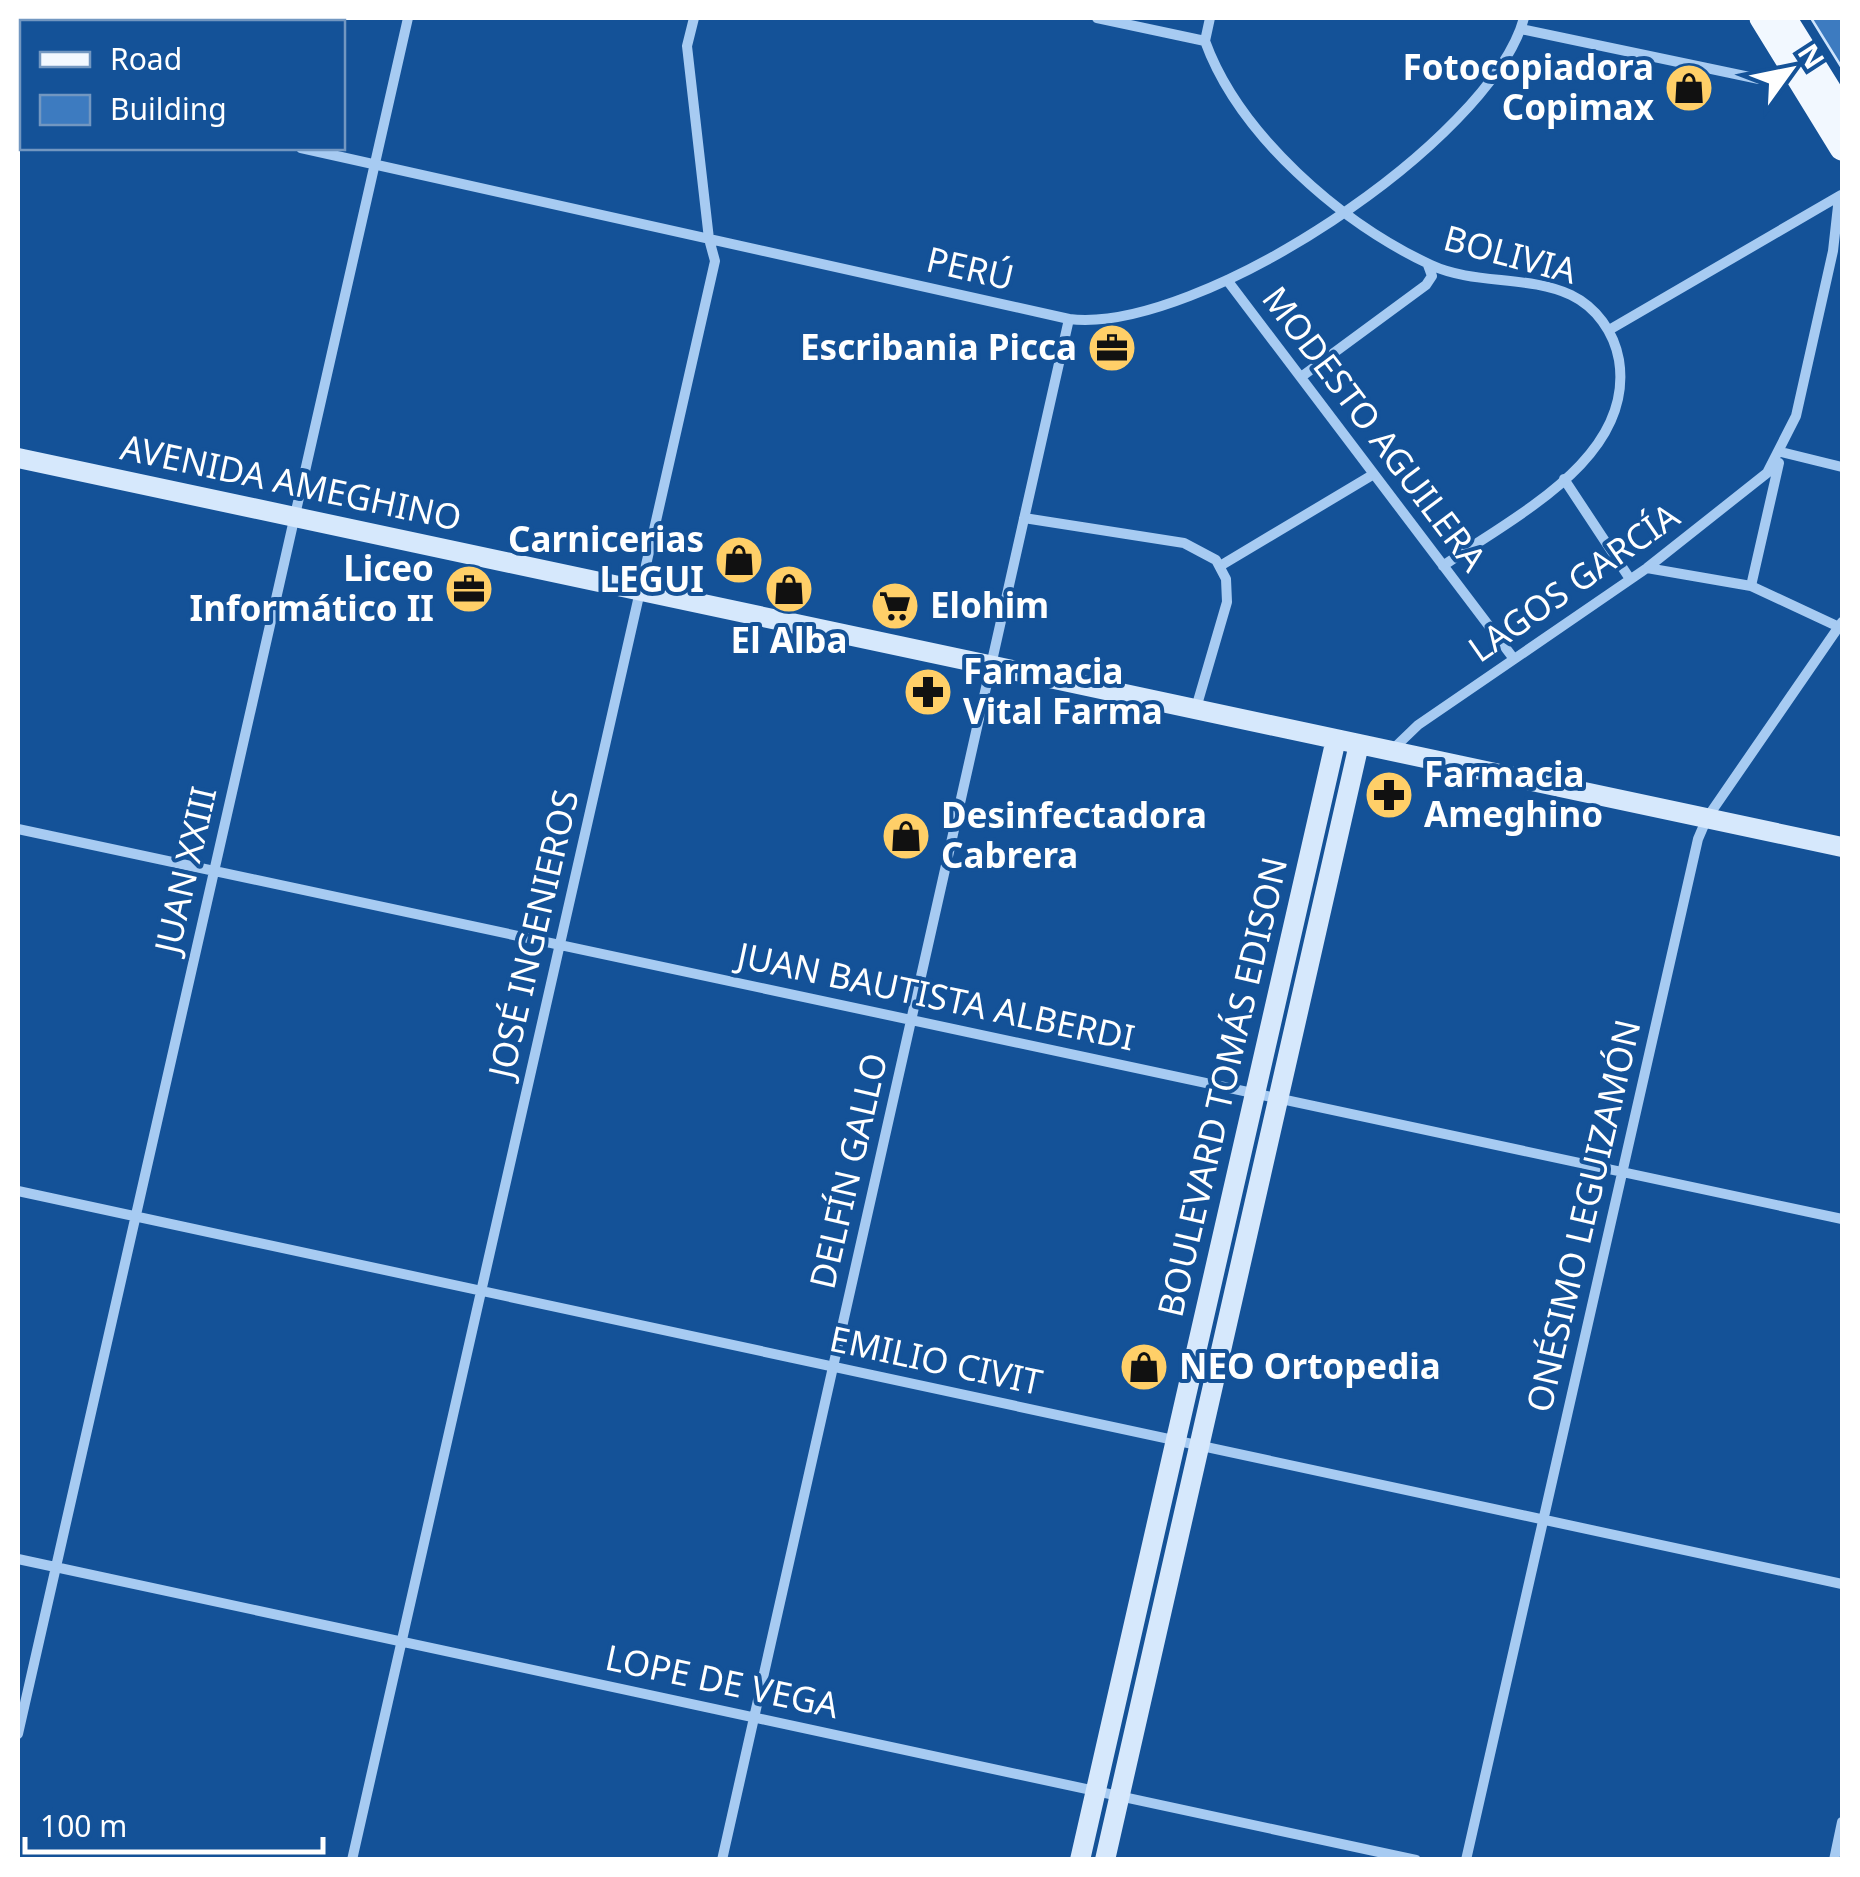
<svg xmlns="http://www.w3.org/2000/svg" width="1860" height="1877" font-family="'Noto Sans',sans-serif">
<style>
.building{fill:#3d7bc0;stroke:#cfe5fd;stroke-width:2.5}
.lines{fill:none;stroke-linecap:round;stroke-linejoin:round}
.street{stroke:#a7cbf2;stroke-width:10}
.secondary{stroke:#d6e8fc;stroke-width:20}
.primary{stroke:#f2f8ff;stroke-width:25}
.labels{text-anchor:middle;stroke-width:8;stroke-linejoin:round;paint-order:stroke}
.poi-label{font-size:35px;font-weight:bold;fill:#fff;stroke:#145298;text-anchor:start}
.street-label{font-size:35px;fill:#fff;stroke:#145298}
</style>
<rect width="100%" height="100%" fill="#145298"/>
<path class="building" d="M1811 18H1842V68L1824 39Z"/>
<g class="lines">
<path class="street" d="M1097 18 1205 41
M39 22 40 18
M1521 29 1759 79 1771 78 1791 67
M1205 41C1239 135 1341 223 1431 265 1474 285 1528 275 1571 295 1596 307 1614 332 1619 360 1635 459 1512 517 1443 566
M1205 41 1210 18
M18 84 22 85
M18 117 22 95
M301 148 1069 319C1197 335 1490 142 1524 18
M1227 280 1514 659
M1609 330 1841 195
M1301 377 1426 285 1432 276 1428 265
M1781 452 1842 467
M1564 479 1630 579
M1024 518 1184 543 1216 560 1226 579 1227 602 1196 708
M1220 566 1374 474
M1647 568 1751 586 1839 627
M1751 586 1779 463
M1391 751 1418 725 1647 568 1767 473 1796 416 1833 251 1839 197
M18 829 1842 1219
M18 1191 1842 1584
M18 1559 1416 1860
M18 1734 408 18
M352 1860 715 261 709 239 687 46 694 18
M722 1860 1069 319
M1466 1860 1698 839 1707 818 1842 622
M1834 1860 1842 1822"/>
<path class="secondary" d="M18 458 1842 847
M1080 1860 1336 739
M1105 1860 1359 744"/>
<path class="primary" d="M1762 18 1842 148
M1784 18 1842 111"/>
</g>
<defs>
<g id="shop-disc" transform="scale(2.5)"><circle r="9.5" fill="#ffcf68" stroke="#145298"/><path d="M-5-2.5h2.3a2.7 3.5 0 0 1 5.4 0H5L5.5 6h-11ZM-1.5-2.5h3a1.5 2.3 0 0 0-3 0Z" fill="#111"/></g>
<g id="office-disc" transform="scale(2.5)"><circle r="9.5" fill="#ffcf68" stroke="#145298"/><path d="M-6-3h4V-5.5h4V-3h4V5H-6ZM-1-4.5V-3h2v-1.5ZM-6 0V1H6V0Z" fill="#111"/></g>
<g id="supermarket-disc" transform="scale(2.5)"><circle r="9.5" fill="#ffcf68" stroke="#145298"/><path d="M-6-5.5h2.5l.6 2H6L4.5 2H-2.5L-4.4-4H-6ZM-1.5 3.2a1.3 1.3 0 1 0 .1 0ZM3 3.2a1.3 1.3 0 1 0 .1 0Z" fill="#111"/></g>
<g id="pharmacy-disc" transform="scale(2.5)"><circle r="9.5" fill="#ffcf68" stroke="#145298"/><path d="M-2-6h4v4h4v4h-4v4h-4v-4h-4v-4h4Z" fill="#111"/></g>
</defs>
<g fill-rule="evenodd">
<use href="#shop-disc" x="1689" y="88"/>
<use href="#office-disc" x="1112" y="348"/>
<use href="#shop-disc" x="739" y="560"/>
<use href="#office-disc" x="469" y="589"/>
<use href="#shop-disc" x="789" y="589"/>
<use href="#supermarket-disc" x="895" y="606"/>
<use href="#pharmacy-disc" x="928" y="692"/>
<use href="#pharmacy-disc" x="1389" y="795"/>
<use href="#shop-disc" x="906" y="836"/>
<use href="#shop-disc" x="1144" y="1367"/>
</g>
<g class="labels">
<g class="poi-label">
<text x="1654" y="80" text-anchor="end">Fotocopiadora<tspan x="1654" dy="40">Copimax</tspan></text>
<text x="1077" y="360" text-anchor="end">Escribania Picca</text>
<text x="704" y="552" text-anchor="end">Carnicerias<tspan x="704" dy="40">LEGUI</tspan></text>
<text x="434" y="581" text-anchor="end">Liceo<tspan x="434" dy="40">Informático II</tspan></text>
<text x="930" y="618">Elohim</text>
<text x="789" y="653" text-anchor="middle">El Alba</text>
<text x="963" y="684">Farmacia<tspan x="963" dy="40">Vital Farma</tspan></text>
<text x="1424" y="787">Farmacia<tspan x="1424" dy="40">Ameghino</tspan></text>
<text x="941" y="828">Desinfectadora<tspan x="941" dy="40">Cabrera</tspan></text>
<text x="1179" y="1379">NEO Ortopedia</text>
</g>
<g class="street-label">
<text transform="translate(1510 255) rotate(15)" y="12">BOLIVIA</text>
<text transform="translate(970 269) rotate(13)" y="12">PERÚ</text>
<text transform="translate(1374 429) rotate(53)" y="12">MODESTO AGUILERA</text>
<text transform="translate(291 483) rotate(12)" y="12">AVENIDA AMEGHINO</text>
<text transform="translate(1574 583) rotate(-35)" y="12">LAGOS GARCÍA</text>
<text transform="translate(186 870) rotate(-77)" y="12">JUAN XXIII</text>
<text transform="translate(534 934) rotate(-77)" y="12">JOSÉ INGENIEROS</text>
<text transform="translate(936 997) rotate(12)" y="12">JUAN BAUTISTA ALBERDI</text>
<text transform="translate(1223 1087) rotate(-77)" y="12">BOULEVARD TOMÁS EDISON</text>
<text transform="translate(849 1171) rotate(-77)" y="12">DELFÍN GALLO</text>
<text transform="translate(1584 1216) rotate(-77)" y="12">ONÉSIMO LEGUIZAMÓN</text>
<text transform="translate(936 1361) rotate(12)" y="12">EMILIO CIVIT</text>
<text transform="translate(722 1682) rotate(12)" y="12">LOPE DE VEGA</text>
</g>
</g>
<rect width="1860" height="1877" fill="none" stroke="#ffffff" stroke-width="40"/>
<rect x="20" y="20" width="325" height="130" fill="#145298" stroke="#7297c1" stroke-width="2.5"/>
<rect x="40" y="52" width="50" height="15" fill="#f2f8ff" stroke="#7297c1" stroke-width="2.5"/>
<text x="110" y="70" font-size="30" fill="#ffffff">Road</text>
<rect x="40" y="95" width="50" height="30" fill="#3d7bc0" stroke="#7297c1" stroke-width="2.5"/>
<text x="110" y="120" font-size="30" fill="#ffffff">Building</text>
<g transform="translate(1790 70) rotate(57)" stroke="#145298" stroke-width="8" paint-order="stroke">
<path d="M0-8L18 38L0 25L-18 38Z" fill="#ffffff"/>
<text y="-15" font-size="28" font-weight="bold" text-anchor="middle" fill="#ffffff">N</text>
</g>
<path d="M25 1837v15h298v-15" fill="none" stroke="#ffffff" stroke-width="5"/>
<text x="40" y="1837" font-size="30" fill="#ffffff" stroke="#145298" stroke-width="8" paint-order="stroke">100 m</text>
</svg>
